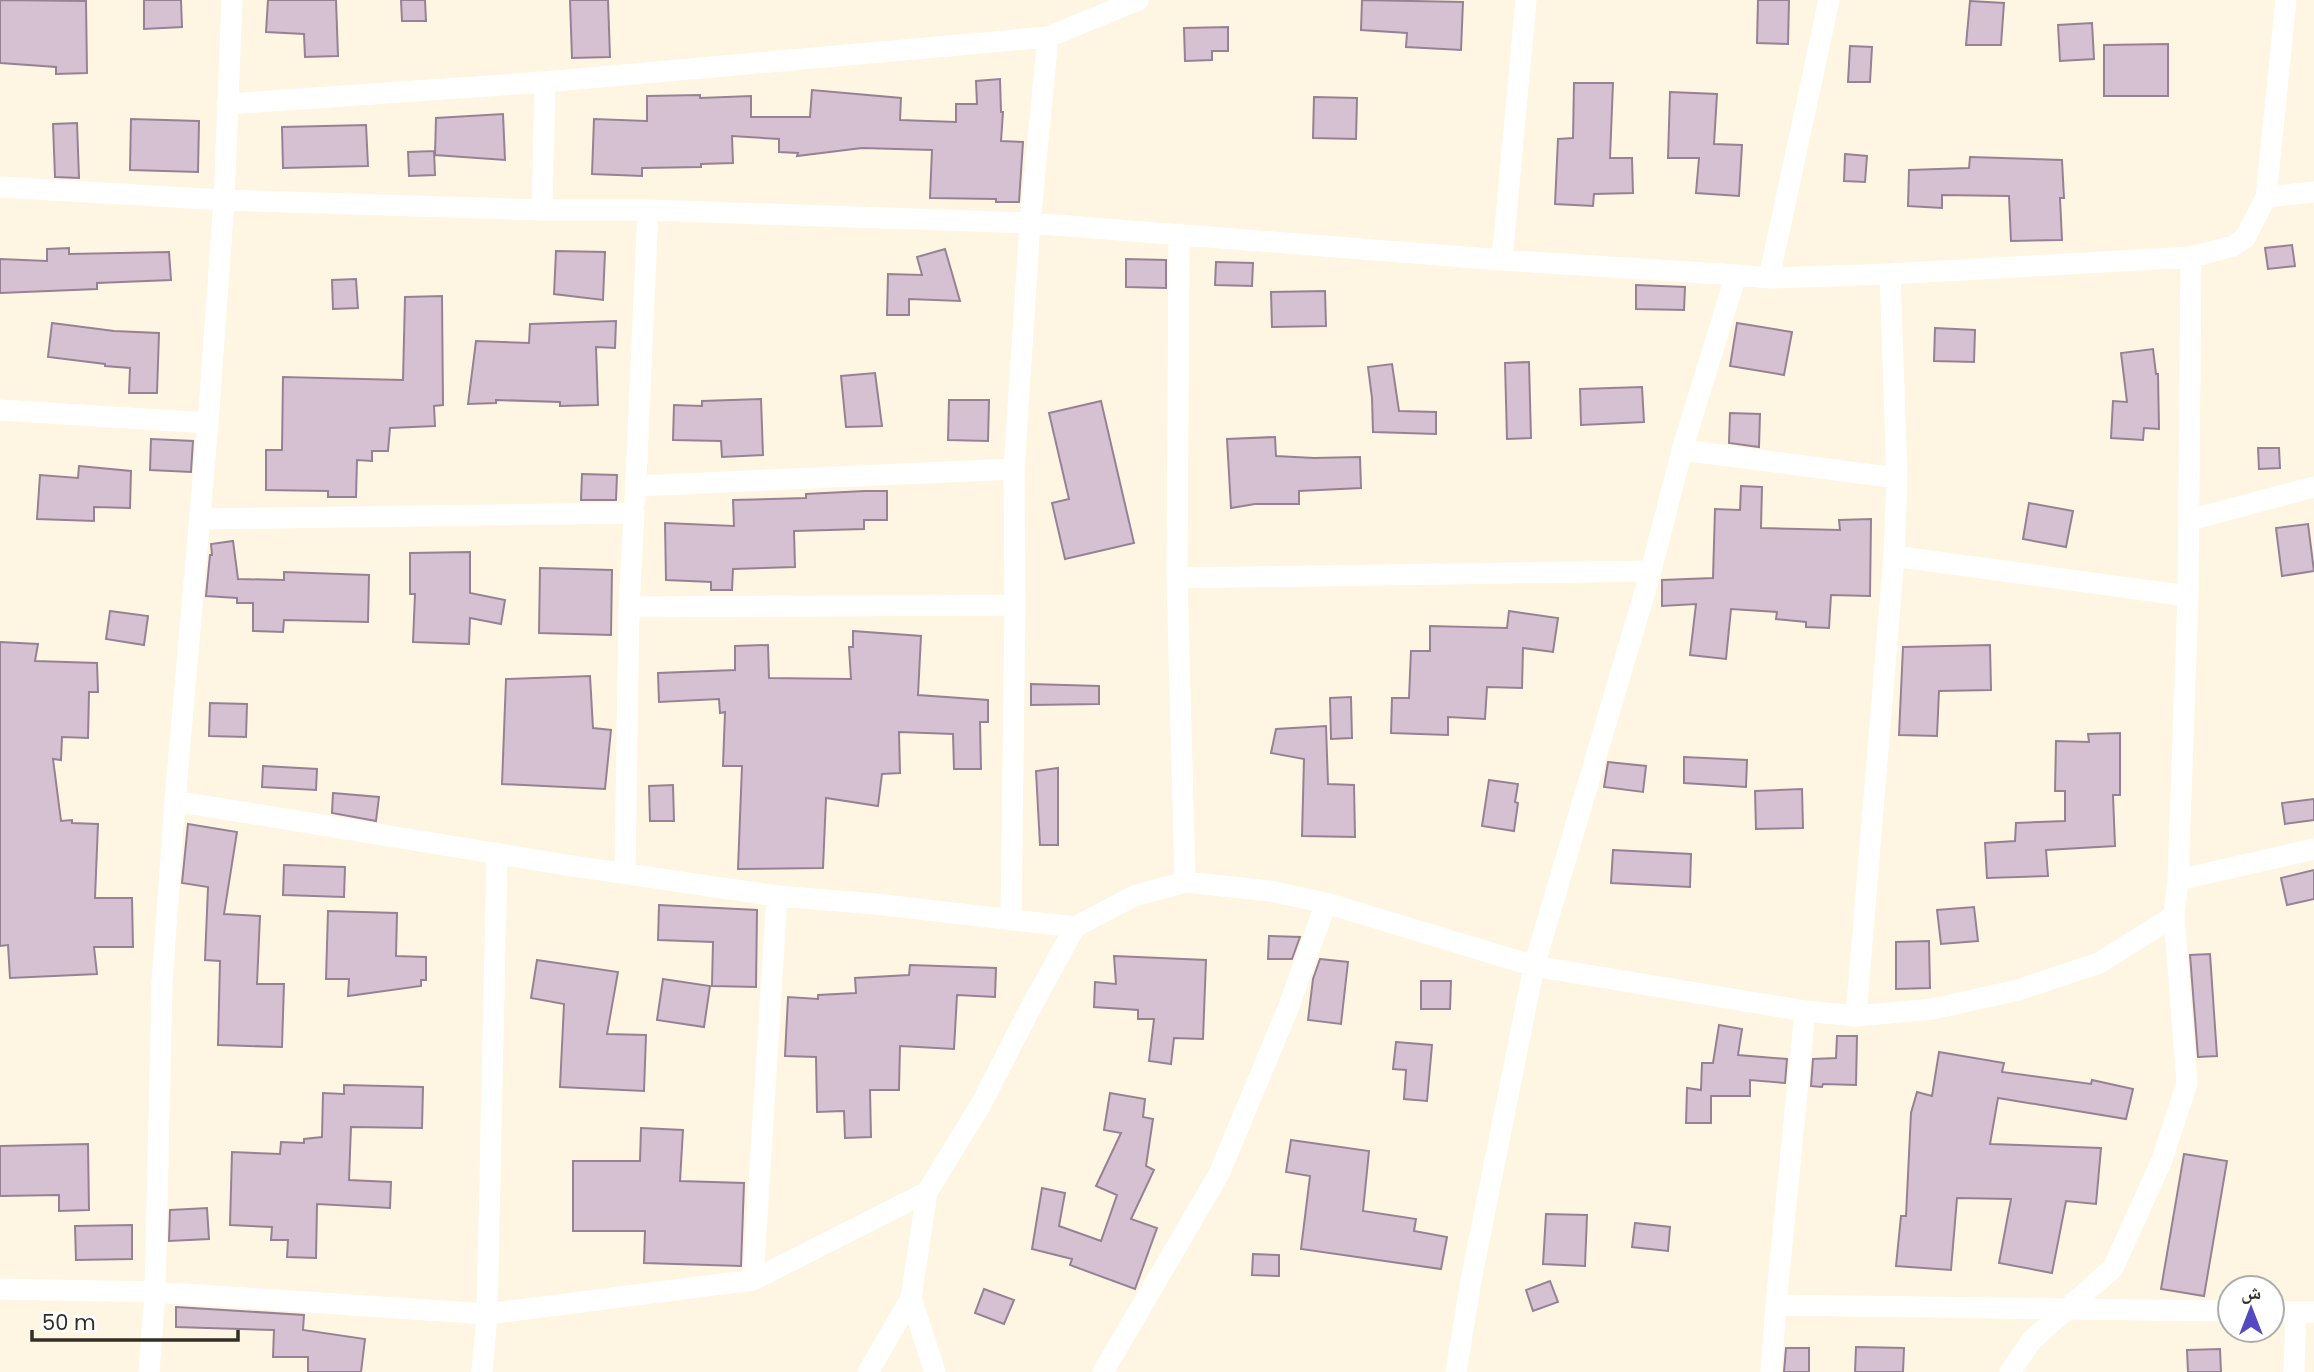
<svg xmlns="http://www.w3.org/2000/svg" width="2314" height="1372" font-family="Poppins,'Noto Naskh Arabic',sans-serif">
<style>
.building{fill:#d6c1d3;stroke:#968294;stroke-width:2}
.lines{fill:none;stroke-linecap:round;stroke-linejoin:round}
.street{stroke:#fff;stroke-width:21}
</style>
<rect width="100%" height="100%" fill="#fef6e2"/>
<path class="building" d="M0 0 86 1 87 73 56 74V67L0 63Z
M144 0H181L182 27 144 29Z
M268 0H336L338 56 305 57 304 34 266 32Z
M401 0H425L426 21H402Z
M570 0H608L610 57 572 58Z
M1362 0 1463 2 1461 50 1406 47 1407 33 1361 30Z
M1758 0H1789L1788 44 1757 43Z
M1970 1 2004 3 2001 45H1966Z
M2092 23 2094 59 2060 61 2058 25Z
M1228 27V51H1212V60L1185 61 1184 28Z
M2168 44V96H2104V45Z
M1850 46 1872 47 1870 82H1848Z
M1000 79 1001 112H1003L1001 141 1023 142 1019 202H996V199L930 198 932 150 862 148 797 156 798 153 779 152V139L732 136 733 163 701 164V167L642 168V176L592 174 594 119 647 121V96L700 95V98L751 96V117H810L812 90 901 98 900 120 956 122V104H977L976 81Z
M1574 83H1613L1610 158H1632L1633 193 1594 194 1593 206 1555 204 1558 139 1573 138Z
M1670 92 1717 94 1714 144 1742 145 1739 196 1696 193 1699 158H1668Z
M1314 97 1357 98 1356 139 1313 138Z
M503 114 505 160 435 155 436 118Z
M131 119 199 121 198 172 130 170Z
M77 123 79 178 55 177 53 124Z
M366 125 368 166 283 168 282 127Z
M434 151 435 175 409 176 408 152Z
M1845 154 1867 156 1865 182 1844 181Z
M1970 157 2062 160 2064 198H2060L2062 240 2011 241 2009 196 1942 195V208L1908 206 1909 170 1969 168Z
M2292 245 2295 266 2268 269 2265 248Z
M69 248V254L169 252 171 280 97 283V289L0 293V259L47 261V249Z
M945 249 960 301 909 299V315H887L888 274 922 275 917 257Z
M556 251 605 252 603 300 554 294Z
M1126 259 1166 260V288L1126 287Z
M1216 262 1253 263 1252 286 1215 285Z
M356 279 358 308 333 309 332 280Z
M1636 285 1685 287 1684 310 1636 309Z
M1325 291 1326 326 1272 327 1271 292Z
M442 296 443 405 434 406 435 426 390 428 388 451H372V461L357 460 356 497H328V491L266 490V450H282L283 377 403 380 405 297Z
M616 321 615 348 596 347 598 405 560 406V402L496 400V403L468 404 476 341 529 343 530 324Z
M52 323 114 331 159 333 157 393H129L130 368 105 366V364L48 357Z
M1737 323 1792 332 1784 375 1730 366Z
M1935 328 1975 330 1974 362 1934 361Z
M2153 349 2156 374H2158L2159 429 2144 428 2143 440 2111 438 2113 401 2127 402 2121 353Z
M1529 362 1531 438 1507 439 1505 363Z
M1392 364 1399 411 1436 412V434L1373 432 1372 398 1368 367Z
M875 373 882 426 846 427 841 376Z
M1642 387 1644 422 1581 425 1580 389Z
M761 399 763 455 722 457 721 441 673 440 674 405 702 406V401Z
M949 400H989L988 441 948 440Z
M1101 401 1134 543 1065 559 1052 503 1069 499 1049 413Z
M1730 413 1760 414 1759 447 1729 443Z
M1275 437 1276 456 1314 458 1360 457 1361 488 1299 491V504H1255L1231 508 1227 439Z
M151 439 193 441 191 472 150 470Z
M2258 448H2279L2280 468 2259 469Z
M79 466 131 471 130 508 94 507V521L37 519 40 475 78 478Z
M582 474 617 475 616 500H581Z
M1741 486 1762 487 1761 528 1840 530 1839 520 1871 519 1870 596 1831 595 1829 628 1806 627V622L1776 619 1777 612 1731 609 1726 659 1690 655 1696 604 1662 606V580L1713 578 1715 509 1740 510Z
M865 491H887V520H864V529L794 531 795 567 733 569 732 590H711V582L666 580 665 523 734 526 733 500 806 498V494Z
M2029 503 2073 511 2066 547 2023 539Z
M2308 524 2314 571 2282 576 2276 528Z
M233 541 238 579 284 580V572L369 575 368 622 284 620 283 632 253 631V603H237V598L206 596 210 555H212L211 544Z
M470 552V593L505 600 501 624 470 618 469 644 413 642 415 594H410V553Z
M540 568 612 570 611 635 539 633Z
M110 611 148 616 144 645 106 639Z
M1509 611 1558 618 1553 652 1523 648 1522 688 1487 687 1485 719 1448 717V735L1391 733 1392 698H1409L1411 651H1430V626L1507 628Z
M853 631 921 636 918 695 988 700V722H980L981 769H954L953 734 899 732 900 773 882 774 878 806 826 798 823 868 738 869 742 766H723L725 712 720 713 719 699 659 702 658 673 735 670V646L768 645 769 678 851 679 849 647H853Z
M0 642 38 644 35 661 97 663 98 692H89L88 738 62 737 61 760 53 759 61 821 72 820V823L98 824 95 898H132L133 947H94L97 974 10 978 8 945 0 946Z
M1990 645 1991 690 1939 691 1937 736 1899 735 1903 647Z
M590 676 593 728 611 730 605 789 502 784 506 679Z
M1031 684 1099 686V704L1031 705Z
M1351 697 1352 738 1331 739 1330 698Z
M210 703 247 704 246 737 209 736Z
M1326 726 1328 784 1354 785 1355 837 1302 836 1304 759 1271 753 1276 729Z
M2120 733V795H2113L2115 846 2046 850 2048 876 1987 878 1985 843 2015 841 2016 823 2065 821V791H2055L2056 741 2089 742 2088 734Z
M1684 757 1747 760 1746 787 1684 783Z
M1608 762 1646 766 1643 792 1604 787Z
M263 766 317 769 316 790 262 787Z
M1058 768V845H1040L1036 771Z
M1489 780 1518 784 1515 802 1518 803 1514 831 1482 826Z
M673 785 674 821H650L649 786Z
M1802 789 1803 828 1756 829 1755 791Z
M333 793 379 797 376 821 332 813Z
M2314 799V820L2285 824 2282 803Z
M188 824 237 832 224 914 260 916 257 984H284L282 1047 218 1045 220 961 205 960 208 887 182 883Z
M1613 850 1691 854 1690 887 1611 883Z
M284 865 345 867 344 897 283 895Z
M2314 870V899L2287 905 2281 878Z
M659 905 757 910 756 987 712 986 713 942 658 940Z
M1974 907 1978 941 1941 944 1937 910Z
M328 911 397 913 396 956 426 957V980H421V986L348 996 349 979H326Z
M1269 936 1300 937 1292 959H1268Z
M1929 941 1930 988 1896 989V942Z
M2210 954 2217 1056 2198 1057 2190 955Z
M1114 956 1206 960 1203 1039 1174 1038 1171 1064 1149 1061 1154 1019H1138V1010L1094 1007 1095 982 1116 984Z
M1320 959 1348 962 1341 1024 1308 1020 1313 979Z
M537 960 618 972 607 1034 646 1035 644 1091 560 1087 564 1004 531 998Z
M910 965 996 968 995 997 957 995 954 1049 900 1046 899 1090H870L871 1137 845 1138 844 1111 817 1112 816 1057 785 1056 788 997 818 999V995L856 993 855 978 909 975Z
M663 979 710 986 704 1027 657 1020Z
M1421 981H1451L1450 1009H1421Z
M1719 1025 1742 1029 1738 1055 1787 1059 1785 1083 1750 1080V1096H1711V1123H1686L1687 1088 1701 1090 1702 1063H1713Z
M1837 1036H1857L1856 1085 1823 1084 1822 1087 1811 1086 1813 1059 1836 1058Z
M1396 1042 1432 1045 1427 1101 1404 1099 1406 1070 1393 1069Z
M1939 1052 2004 1063 2002 1072 2091 1084 2092 1080 2133 1089 2126 1119 1998 1098 1990 1144 2101 1148 2096 1204 2066 1201 2052 1273 1999 1263 2011 1199 1957 1198 1951 1270 1896 1266 1901 1216H1906L1911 1113 1917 1092 1932 1096Z
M344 1085 423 1087 422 1128 351 1127 349 1180 391 1182 390 1208 317 1204 316 1258 287 1257 288 1240H271L272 1227 230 1225 232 1152 280 1154 281 1142 304 1143V1139L322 1137 323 1093 344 1094Z
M1110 1093 1145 1099 1143 1117 1153 1119 1146 1166 1154 1170 1131 1219 1157 1228 1135 1289 1070 1265 1072 1259 1032 1249 1042 1188 1065 1193 1059 1226 1101 1241 1117 1195 1096 1186 1121 1133 1104 1130Z
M641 1128 683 1130 680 1181 744 1183 741 1266 644 1263 645 1231H573V1161H640Z
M1291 1140 1369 1151 1363 1211 1416 1219 1414 1231 1447 1237 1441 1269 1301 1249 1310 1176 1286 1172Z
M88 1144 89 1210 59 1211V1195L0 1196V1146Z
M2184 1154 2227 1161 2204 1296 2161 1289Z
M207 1208 209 1239 169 1241 170 1210Z
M1546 1214 1587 1215 1585 1266 1543 1264Z
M1635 1223 1670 1227 1668 1251 1632 1247Z
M132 1225V1259L76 1260 75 1226Z
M1253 1254 1279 1255V1276L1252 1275Z
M1550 1281 1558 1302 1533 1311 1526 1290Z
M984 1289 1014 1300 1004 1324 975 1313Z
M176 1307 304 1315 303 1330 365 1339 361 1372H308V1357H273L274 1330 176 1327Z
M1856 1347 1904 1348 1903 1372H1855Z
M1786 1348H1809V1372H1784Z
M2220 1349 2221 1372H2188L2187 1350Z"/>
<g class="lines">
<path class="street" d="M227 104 545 82 1048 37 1138 0
M0 187 224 200 542 210H648L1030 223 1502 260 1736 275
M2266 197 2314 192
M542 210 545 82
M2191 257 2233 246 2245 238 2266 197 2286 0
M1502 260 1526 0
M1890 274 1897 478
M1769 278 1829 0
M0 410 208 423
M1682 450 1897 478 1894 556 1856 1016
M636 486 1014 469
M635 501 648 210
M200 519 634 513 629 607 1015 605
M2189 520 2314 487
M1894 556 2188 596
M1177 578 1179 234
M175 801 566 865 777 896 875 904 1075 927
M497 853 487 1314 753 1280 927 1192
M625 873 629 607
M2178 880 2314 849
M1185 882 1177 578 1651 571
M1011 920 1015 605 1014 469 1030 223 1048 37
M753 1280 777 896
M0 1289 155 1292 487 1314 482 1372
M911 1298 935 1372
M1776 1305 2230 1311
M2272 1312H2314
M149 1372 155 1292 162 983 175 801 208 423 224 200 232 0
M868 1372 911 1298 927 1192 980 1106 1031 1007 1075 927 1134 896 1185 882 1270 891 1326 903
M1103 1372 1219 1174 1289 1006 1326 903 1534 966 1805 1011 1776 1305 1771 1372
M1456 1372 1472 1275 1534 966 1651 571 1682 450 1736 275 1769 278 1890 274 2191 257 2188 596 2178 880 2174 916 2099 963 2018 990 1933 1009 1856 1016 1805 1011
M2010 1372 2032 1340 2113 1268 2162 1160 2187 1083 2174 916
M2294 1372 2296 1312"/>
</g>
<g transform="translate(2251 1309)"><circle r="33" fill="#ffffff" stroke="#adaca8" stroke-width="2"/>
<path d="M0-5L12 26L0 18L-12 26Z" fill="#5449c1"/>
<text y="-10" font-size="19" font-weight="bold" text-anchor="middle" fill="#322f25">ش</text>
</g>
<path d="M32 1330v10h206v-10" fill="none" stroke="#322f25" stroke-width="3.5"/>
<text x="42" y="1330" font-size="21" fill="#322f25" stroke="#ffffff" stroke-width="5" paint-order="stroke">50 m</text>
</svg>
